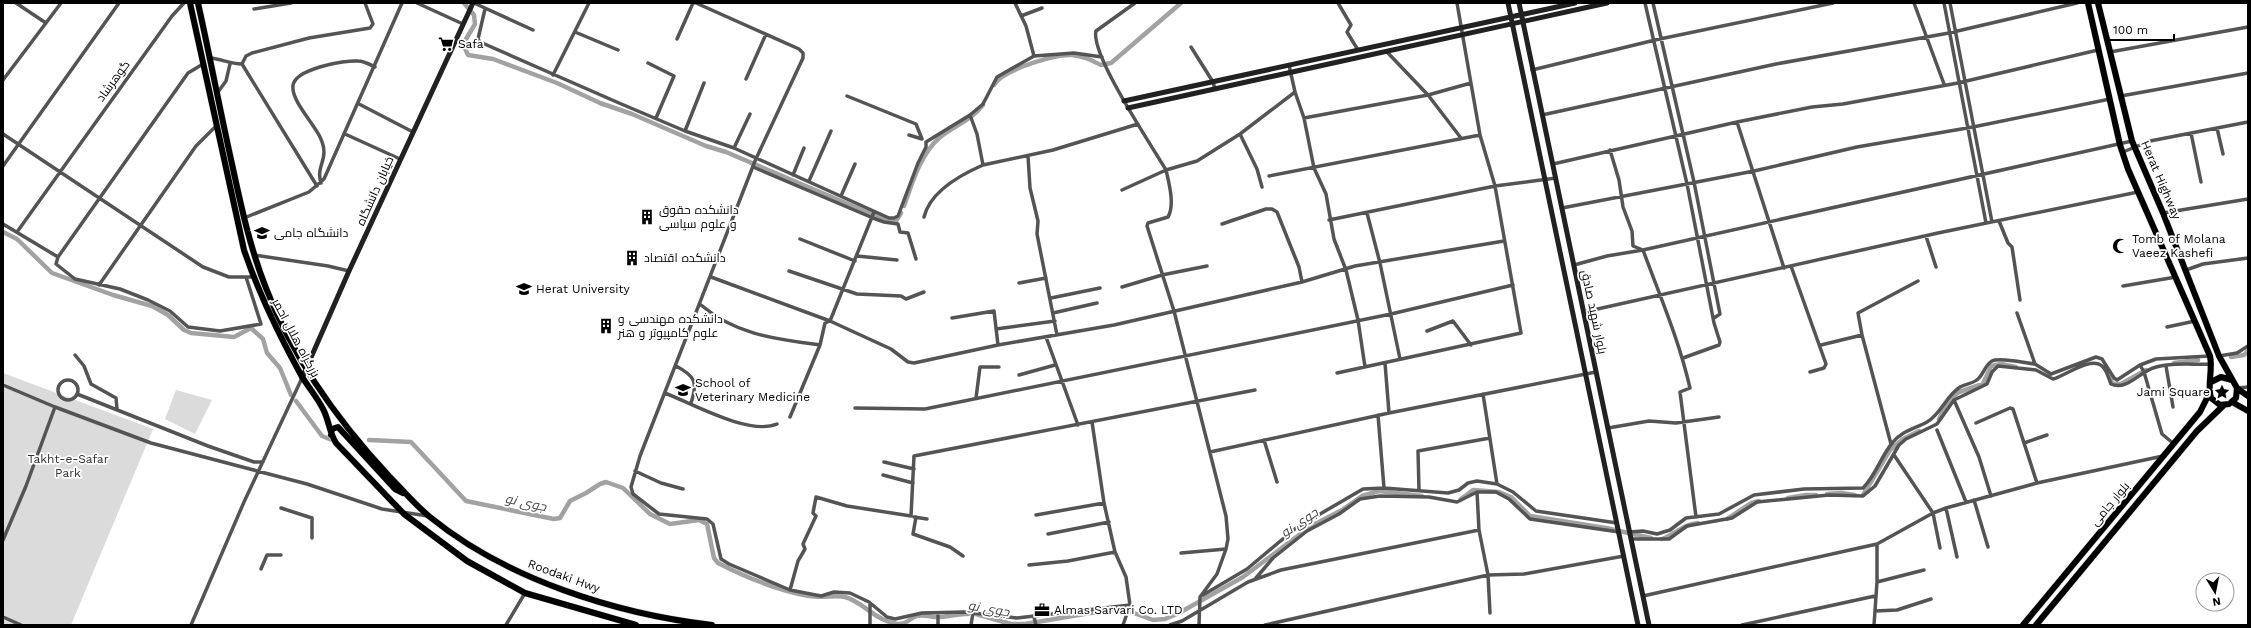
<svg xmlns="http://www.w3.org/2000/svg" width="2251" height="628" font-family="'Work Sans',Cairo,sans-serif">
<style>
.green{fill:#dbdbdb}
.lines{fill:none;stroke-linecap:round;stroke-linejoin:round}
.canal{stroke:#a2a2a2;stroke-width:4.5}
.highway-casing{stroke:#dbdbdb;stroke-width:7}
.street{stroke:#545454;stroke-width:3.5}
.secondary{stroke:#212121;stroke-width:5}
.highway{stroke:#000;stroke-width:6}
.labels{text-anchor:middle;stroke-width:3.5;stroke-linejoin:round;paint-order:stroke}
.poi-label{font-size:12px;fill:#000;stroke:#fff;text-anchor:start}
.street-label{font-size:12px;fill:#000;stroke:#fff}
.park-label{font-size:12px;fill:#323232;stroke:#fff}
.water-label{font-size:13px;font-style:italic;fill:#434343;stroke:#fff}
</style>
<rect width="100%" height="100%" fill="#fff"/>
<path class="green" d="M3 373 153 429 71 625H3Z
M176 390 212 400 195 434 165 419Z"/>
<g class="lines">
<path class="canal" d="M464 3 474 15 475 24 463 44 468 55 493 59 557 83 600 103 632 114 706 146 726 152 888 221H896L901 213
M994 85C1002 70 1055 54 1072 55 1083 56 1091 60 1101 65L1111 63 1181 3
M904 206C912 184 920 155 939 138 953 126 971 121 983 105
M3 232 17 239 52 273 113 295 152 306 168 315 184 330 191 333 234 337 251 328 263 339 267 353 280 368 291 395
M2231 357 2244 355 2248 351
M2174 363 2198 360
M2109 377 2113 384H2121L2146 370
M296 401 322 436 332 440
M1939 419 1949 400 1959 392 1983 384 1991 366 2001 364 2016 367
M369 440 411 442 466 501 554 519 560 518 570 501 586 493 600 484 606 482 623 488 650 514 670 524 699 520 707 524 714 558 718 563C747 578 776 590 809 596 820 598 837 595 845 597 863 602 874 619 893 623 907 627 908 618 917 616 924 614 929 617 935 617 946 618 957 613 968 614
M1827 494 1841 493 1855 495
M1863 495 1890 450 1903 439 1919 431
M1788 498 1806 495H1816
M1461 499 1473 490 1499 492 1511 497 1530 516 1606 528 1651 538
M1727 519 1751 503 1759 501
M1662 539C1676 534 1683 524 1698 523
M976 614 1011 624H1025L1120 608 1153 620 1165 619 1179 613 1243 577 1311 526 1342 510 1362 496 1379 491 1422 496"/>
<g class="highway-casing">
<path id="highway" d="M190 3 244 250C259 294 279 335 301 375 308 387 317 397 323 409 329 420 329 432 336 443L404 514 467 561 525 593 636 625
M198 3C210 57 220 110 232 164 241 206 250 248 266 288 293 359 337 420 389 476 402 489 415 505 430 517 506 579 616 614 712 625
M2088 3 2120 145 2128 169 2210 356C2213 370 2207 385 2211 398L2220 405 2229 404 2236 398 2237 388 2219 356 2163 213 2132 141 2098 3
M2211 382 2221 377 2232 380
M2238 389 2248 396
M2232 402 2248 411
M331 435 332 429 338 427 395 489 403 493
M2023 625 2200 412 2209 394
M2036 625 2197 431 2224 405"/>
</g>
<path class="street" d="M16 3 46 23
M417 3 463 24
M474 3 533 30
M696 3 799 49 803 53V58L755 161 640 456 631 487 633 494 659 514 707 519 713 524 721 559 729 564 790 590 821 596 834 592 850 593 869 602 887 617 895 619 922 613 964 612 1017 618 1130 605
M1015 3 1026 26 1034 56
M1135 3 1096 31C1090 54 1152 146 1166 170 1169 183 1175 205 1168 217L1148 223 1147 226 1174 311 1226 516 1228 539 1226 549 1217 574 1200 597 1199 625
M1338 3 1351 25 1347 32 1358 50
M1645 3 1687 184 1714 323 1720 342 1719 345 1683 358
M1653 3 1694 182 1720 314 1714 318
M1914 3 1944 84
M1944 3 1986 223
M1950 3 1992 222
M254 9 291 3
M485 9 478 39 480 42 619 103 685 131 734 148 889 218H894L898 216 918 163 926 147V142
M1021 16 1042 8
M575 32 618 50
M677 39 693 3
M1191 47 1213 82 1215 89
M1387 52 1428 95 1461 138
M2110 52 2248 27
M210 58C222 59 229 64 242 64
M648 63 674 76 656 118
M203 64 188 73 58 257 56 264 75 279 120 289 148 300 170 311 188 327 220 331 261 324 246 277
M242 64 246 56 252 53 309 38 370 28 373 24 365 3
M242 64 317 186
M1289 65 1295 92 1304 118 1314 168 1326 194 1334 239 1346 270 1358 320 1365 367
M1532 70 1655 40 1833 3
M553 75 589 3
M746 79 766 34
M3 80 61 3
M218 92 226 81 230 64
M847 96 916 124 922 139
M2121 96 2248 73
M359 104 413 132
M970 115 977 134 983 165
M1542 115 1776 64 1949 33 2077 3
M1304 118 1428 95 1471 83
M1737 122 1784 268
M2217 128 2223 154
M685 131 704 83
M2191 133 2201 182
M3 134 203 267 229 277H253
M345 134 400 159
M1240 134 1257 169 1262 187
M909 135 922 139
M926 142 970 115 983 104 997 77 1034 56 1074 53 1102 57
M734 148 750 114
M1610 150 1619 180 1623 207 1632 231 1633 246 1643 250C1660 296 1679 340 1690 388L1680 392 1696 517
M2123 152 2150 141 2248 122
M1028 156 1030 188 1038 221 1037 234 1057 335
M1553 164 1737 122 1812 107 1843 104 1958 83 2098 50
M3 166 119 3
M753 167 873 218 884 222 898 224 900 232 908 233 916 259
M793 175 804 148
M1269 176 1480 135
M809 181 831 131
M321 183C315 164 331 160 320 137 314 124 291 100 293 86 294 69 344 60 358 61 364 61 369 64 375 67
M1122 190 1166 170 1197 161 1240 134 1295 92
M841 196 855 164
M1562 208 1754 171 1857 147 1973 127 2110 99
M1367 213 1380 263 1400 359
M2163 213 2248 199
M924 217C930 192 960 175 983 165L1053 150 1138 124
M244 218 309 192 324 179 402 3
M1329 220 1495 186 1556 178
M1999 221 2008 243 2012 247 2020 300
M3 224 58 257
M1222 224 1266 209H1272L1277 212 1299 267 1302 282
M17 232 172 16 184 3
M1926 236 1936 267
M800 239 855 261
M254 255 328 266 349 271
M857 256 897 260
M1574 265 1607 256 1643 250 2132 141
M1791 266 1826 364 1824 368 1810 372
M2186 270 2203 264 2248 258
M789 271 857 294 901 296 906 299 924 292
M711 277 830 321 891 349 908 362 914 363 998 345 1114 325 1302 282 1355 266 1504 241
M1019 283 1046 278
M99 285 196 146 217 125
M2123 286 2176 277
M1122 287 1162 275 1207 266
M1051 298 1100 288
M701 305C736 335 776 339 820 345
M1584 312 1938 233 2138 192
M1053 313 1097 303
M2017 313 2035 364 2051 374 2096 357 2102 359 2114 378 2117 380 2140 365 2156 359 2210 356
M952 318 994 311 998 345
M2167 327 2195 321
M996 329 1055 321
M1427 331 1453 321 1471 345
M1046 337 1078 425
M1821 345 1862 335
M75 355 84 366 91 384 116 398 117 409
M2219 356 2237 353 2248 346
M1385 363 1389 413
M2140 365 2144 372 2162 434 2174 444
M676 366C695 376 698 382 691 403
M2166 366 2173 407
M1337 373 1521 333 1495 186 1480 135 1457 3
M1019 375 1055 365
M58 390a10 10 0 1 1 20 0a10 10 0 1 1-20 0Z
M3 385 55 407 151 443 307 484 382 509 428 516
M2237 388 2248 387
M665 393C693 404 750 436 777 424
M77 394 208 446 254 462H263
M1483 394 1497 484
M976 398 980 367H999
M1954 400 1979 457 1991 496
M855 408 925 409 1391 314 1513 285
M1378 415 1384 488
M790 417 820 345 825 323 830 321 874 212
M1092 422 1104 503 1115 552 1126 577 1130 605 1123 625
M1976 423 2010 408 2013 409 2037 483
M1608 428 1649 421 1676 423 1719 417
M1937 430 1966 502
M1264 440 1277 482
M2024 443 2047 435
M1891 444 1862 335 1858 313 1918 281
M1210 452 1389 413 1596 372
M1894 455 1933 513 1940 548
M884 462 914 469
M635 471 661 483 683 489
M883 475 913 483
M1419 490 1418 451 1490 438
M1477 492 1479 530 1488 575 1490 613
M1974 500 1988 547
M281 508 312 518V538
M1946 508 1957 557
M1036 515 1104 503
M914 517 927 519
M916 517 913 534 950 547 963 556
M1629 532 1643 531 1657 534 1670 530 1686 518 1719 514 1754 495 1804 489 1863 488C1876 475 1881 456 1893 442 1902 431 1914 429 1927 422 1941 414 1946 396 1960 387 1967 383 1974 384 1979 378 1984 373 1985 365 1992 361 2000 357 2025 363 2035 364
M1048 534 1109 522
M1631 539H1669L1687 526 1732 518 1757 502 1829 495 1863 496 1875 486 1899 445 1906 439 1937 424 1954 400 1987 384 1992 372 1998 366 2036 370 2053 379C2065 376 2092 355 2103 367 2107 371 2109 379 2111 384 2126 391 2139 373 2153 368 2170 362 2193 365 2212 364
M3 540 26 486 55 407
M1181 553 1226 549
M1029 565 1068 561 1115 552
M261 569 267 555H281
M1256 578 1273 558 1307 531 1339 514 1360 499 1380 496 1429 497 1457 502 1477 492H1496L1509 499 1530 519 1619 532
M1877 582 1924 570
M790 590 798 561 805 549 803 544 816 516 813 513 816 497 847 506 911 516 914 456 1255 390
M1203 595 1247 569 1296 528 1363 489 1384 488 1448 493 1459 490 1468 483 1477 481 1497 484 1513 492 1536 511 1617 523
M1643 596 1877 544 1933 513 1946 508 2037 483 2163 456
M1875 611 1897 610 1931 599
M938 614V625
M3 617 21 625
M1034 617 1036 625
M191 625 244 502 302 378
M506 625 525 593
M870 625V603
M971 625 973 613
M1170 625 1182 621 1248 582 1281 570 1479 530
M1265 625 1488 575 1524 574 1624 556
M1742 625 1875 596
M1874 625 1877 582V544"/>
<path class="secondary" d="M1508 3 1638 625
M1519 3 1649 625
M1124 101 1575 3
M1128 108 1607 3
M302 378 349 271 473 3"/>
<use href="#highway" class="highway"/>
</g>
<defs>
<g id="supermarket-bare" transform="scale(1.2)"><path d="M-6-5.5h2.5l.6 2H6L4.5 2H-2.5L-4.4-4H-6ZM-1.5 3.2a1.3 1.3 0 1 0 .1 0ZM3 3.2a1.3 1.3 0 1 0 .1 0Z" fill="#000" stroke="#fff" stroke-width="2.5" paint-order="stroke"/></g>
<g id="building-bare" transform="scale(1.2)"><path d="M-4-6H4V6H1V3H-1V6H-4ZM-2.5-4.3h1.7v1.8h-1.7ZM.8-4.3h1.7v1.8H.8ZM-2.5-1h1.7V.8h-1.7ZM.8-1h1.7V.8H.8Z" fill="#000" stroke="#fff" stroke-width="2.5" paint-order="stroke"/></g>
<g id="university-bare" transform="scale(1.2)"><path d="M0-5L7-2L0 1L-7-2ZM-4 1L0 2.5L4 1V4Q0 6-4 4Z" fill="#000" stroke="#fff" stroke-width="2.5" paint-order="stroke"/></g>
<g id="mosque-bare" transform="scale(1.2)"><path d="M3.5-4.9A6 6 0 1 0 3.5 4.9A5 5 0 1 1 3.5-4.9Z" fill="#000" stroke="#fff" stroke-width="2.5" paint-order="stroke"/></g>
<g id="sight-bare" transform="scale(1.2)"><path d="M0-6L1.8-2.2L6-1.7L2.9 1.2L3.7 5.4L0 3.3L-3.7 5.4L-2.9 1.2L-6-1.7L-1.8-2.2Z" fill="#000" stroke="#fff" stroke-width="2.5" paint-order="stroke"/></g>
<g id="office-bare" transform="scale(1.2)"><path d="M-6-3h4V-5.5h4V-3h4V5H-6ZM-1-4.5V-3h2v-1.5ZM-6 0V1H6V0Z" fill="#000" stroke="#fff" stroke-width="2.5" paint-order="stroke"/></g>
</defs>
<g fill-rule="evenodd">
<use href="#supermarket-bare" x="446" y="44"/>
<use href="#building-bare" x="647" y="217"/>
<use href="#university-bare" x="262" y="233"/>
<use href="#mosque-bare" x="2120" y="246"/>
<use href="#building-bare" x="632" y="258"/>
<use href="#university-bare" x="524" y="289"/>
<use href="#building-bare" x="606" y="326"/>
<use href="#university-bare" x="683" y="390"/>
<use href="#sight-bare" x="2222" y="392"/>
<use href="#office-bare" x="1042" y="610"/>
</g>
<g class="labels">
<g class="poi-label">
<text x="458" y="48">Safa</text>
<text x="659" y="214">دانشکده حقوق<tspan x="659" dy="14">و علوم سیاسی</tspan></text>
<text x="274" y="237">دانشگاه جامی</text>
<text x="2132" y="243">Tomb of Molana<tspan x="2132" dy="14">Vaeez Kashefi</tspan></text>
<text x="644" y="262">دانشکده اقتصاد</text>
<text x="536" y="293">Herat University</text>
<text x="618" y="323">دانشکده مهندسی و<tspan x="618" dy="14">علوم کامپیوتر و هنر</tspan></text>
<text x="695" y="387">School of<tspan x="695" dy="14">Veterinary Medicine</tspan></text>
<text x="2210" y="396" text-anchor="end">Jami Square</text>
<text x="1054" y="614">Almas Sarvari Co. LTD</text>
</g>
<g class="street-label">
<text transform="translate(113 81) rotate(-54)" y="4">گوهرشاد</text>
<text transform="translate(2161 180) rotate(67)" y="4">Herat Highway</text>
<text transform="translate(375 191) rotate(-66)" y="4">خیابان دانشگاه</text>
<text transform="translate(1594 312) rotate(78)" y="4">بلوار شهید صادق</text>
<text transform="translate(296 338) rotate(62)" y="4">بزرگراه هلال احمر</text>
<text transform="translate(2110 504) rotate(-50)" y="4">بلوار جامی</text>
<text transform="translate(564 576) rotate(20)" y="4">Roodaki Hwy</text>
</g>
<g class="park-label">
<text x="68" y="463">Takht-e-Safar<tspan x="68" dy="14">Park</tspan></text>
</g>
<g class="water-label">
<text transform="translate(526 502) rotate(12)" y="5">جوی نو</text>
<text transform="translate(1299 522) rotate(-34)" y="5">جوی نو</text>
<text transform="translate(989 608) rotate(10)" y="5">جوی نو</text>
</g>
</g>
<rect width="2251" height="628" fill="none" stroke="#000000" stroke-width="8"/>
<g transform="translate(2215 592) rotate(170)"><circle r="19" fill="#ffffff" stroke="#999999"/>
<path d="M0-3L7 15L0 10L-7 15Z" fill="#000000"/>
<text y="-6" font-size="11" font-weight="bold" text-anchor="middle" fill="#000000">N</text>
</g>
<path d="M2107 34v6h67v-6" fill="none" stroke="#000000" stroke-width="2"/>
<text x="2113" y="34" font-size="12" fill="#000000" stroke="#ffffff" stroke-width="3" paint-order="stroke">100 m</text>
</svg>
